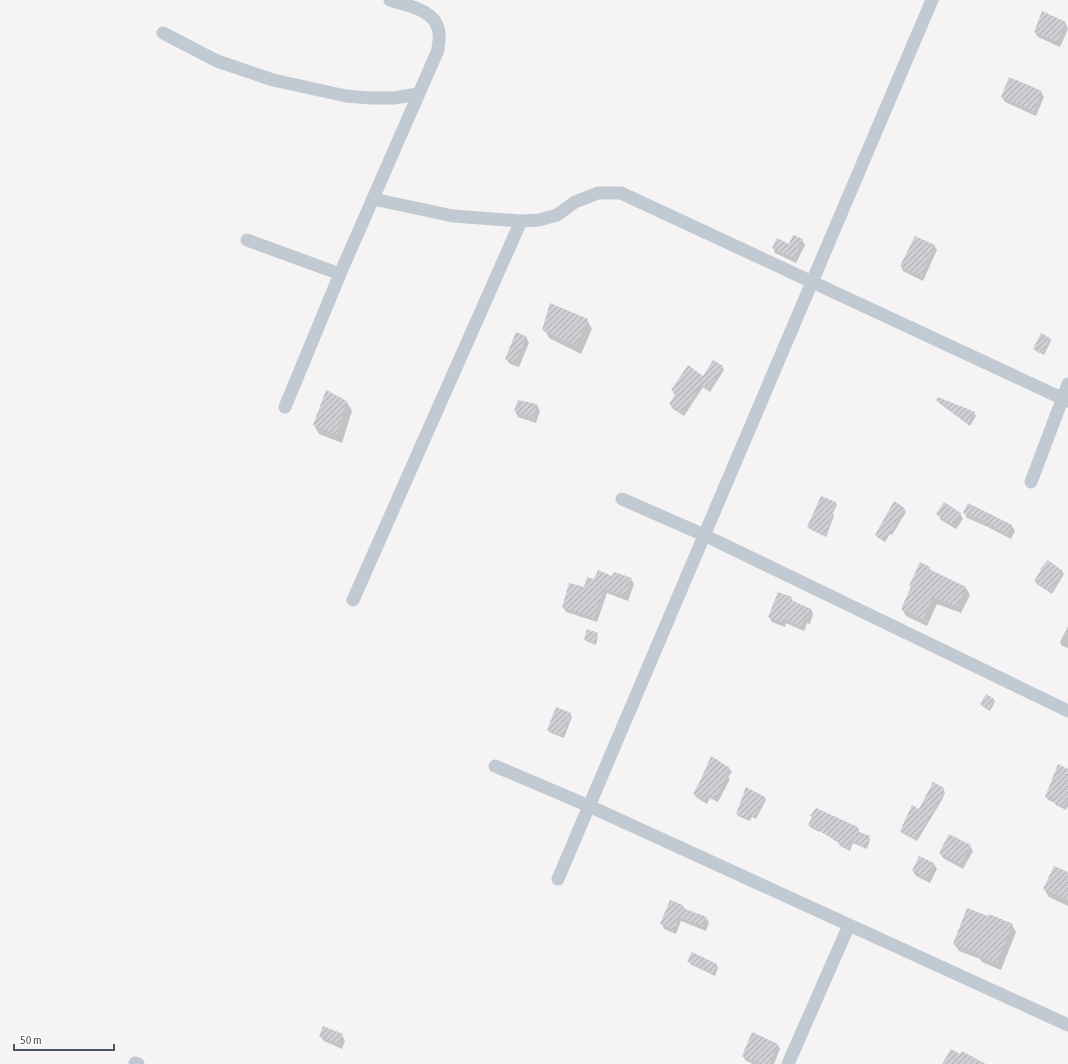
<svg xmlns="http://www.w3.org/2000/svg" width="1068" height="1064" font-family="'Asap Condensed',sans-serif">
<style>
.shadow{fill:#0003}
.building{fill:url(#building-hatch)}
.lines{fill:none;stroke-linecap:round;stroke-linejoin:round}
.minor{stroke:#c1cad2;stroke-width:13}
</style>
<defs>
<pattern id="building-hatch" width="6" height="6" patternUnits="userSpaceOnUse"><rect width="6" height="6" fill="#cdcfd5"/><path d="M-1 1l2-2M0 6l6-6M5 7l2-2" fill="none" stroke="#a8abb0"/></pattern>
</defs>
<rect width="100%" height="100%" fill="#f5f3f3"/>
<path class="shadow" d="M1065 22 1068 29 1060 47 1038 37 1035 32Z
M1041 92 1044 97 1036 116 1005 102 1002 97Z
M802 240 805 245 796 263 775 253 773 248 790 245Z
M934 245 937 250 923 281 903 271 901 266Z
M587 320 592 329 581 354 549 338 544 329Z
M526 337 529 343 519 367 510 364 506 359Z
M1050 338 1051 341 1044 355 1036 351 1034 349Z
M722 366 724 370 710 392 703 387 684 416 672 408 670 404 675 395 673 392 704 377Z
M939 398 974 413 976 416 970 426 939 403 938 400Z
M347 402 352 411 342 443 319 434 314 425Z
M537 405 540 411 536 423 518 417 515 411Z
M835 503 837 505 833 513 834 516 826 537 810 529 808 527Z
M968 504 1012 526 1015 531 1011 539 988 527 967 518 964 512Z
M904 509 906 512 892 535 890 534 885 542 877 537 876 535Z
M960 513 963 519 956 529 941 520 938 514Z
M929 567 931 572 966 588 970 595 961 613 937 604 927 626 906 616 902 609 912 589 910 586Z
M1062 572 1064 574 1052 594 1037 584 1035 581Z
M613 578 631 579 634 584 628 601 607 593 597 622 566 612 563 607 594 581Z
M791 598 794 603 811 609 813 614 810 624 807 623 804 631 786 623 785 627 772 622 769 617Z
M1068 626V648L1062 646 1060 642Z
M597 634 598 636 596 645 586 641 585 639Z
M986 695 994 700 995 702 990 711 982 706 981 704Z
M570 714 572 717 564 738 549 732 548 730Z
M729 768 732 772 728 777 730 779 718 802 710 798 707 804 697 798 694 794Z
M1068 769V806L1066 810 1056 805 1054 802 1048 800 1046 797Z
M747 788 765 798 766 800 756 819 752 817 750 821 738 816 737 814Z
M943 789 945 792 942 800 917 841 902 833 901 831 920 810Z
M816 809 858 828 859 831 858 833 869 837 870 840 867 849 853 843 850 851 840 846 839 843 820 831 819 832 810 827 809 825Z
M970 846 973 851 963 869 943 858 940 853Z
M934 864 937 869 930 883 916 876 913 871Z
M1068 874V906L1049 897 1044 889Z
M683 906 685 909 706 918 709 922 706 931 681 921 676 934 664 929 662 924Z
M1012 925 1016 932 1001 970 982 962 980 959 959 951 954 944Z
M692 953 717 965 718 968 715 976 690 964 689 961Z
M752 1034 778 1045 780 1049 774 1064H753L745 1060 743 1055Z
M342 1035 345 1041 342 1049 324 1041 320 1036Z"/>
<path class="building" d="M1042 11 1066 22 1057 42 1034 32Z
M1009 77 1042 91 1033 111 1001 97Z
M793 235 803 239 794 259 772 248 777 238 789 244Z
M915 236 935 245 921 277 900 266Z
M550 303 588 319 576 346 542 330Z
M516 332 527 337 515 362 505 359Z
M1041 333 1050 338 1042 354 1033 349Z
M713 360 723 366 708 389 701 384 682 413 669 404 676 394 672 392 673 391 671 390 688 365 703 376Z
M326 390 347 401 337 435 313 425Z
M938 397 975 412 968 424 936 400Z
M518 400 537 404 534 418 514 411Z
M821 496 836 502 832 512 834 513 830 520 831 521 824 536 807 527Z
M894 501 905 508 890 533 888 532 884 540 875 535Z
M944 502 961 513 953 525 936 514Z
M968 503 1012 525 1007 535 984 521 963 513Z
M1048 560 1063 571 1051 592 1034 581 1041 570 1040 569Z
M920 562 930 567 929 569 966 587 957 607 933 597 923 619 901 609 911 587 909 586Z
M598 570 612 576 614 572 632 578 625 596 604 589 594 618 562 607 569 583 584 587 587 577 594 579Z
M778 592 792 597 791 600 811 609 807 619 805 618 801 627 784 619 782 622 768 617Z
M587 629 598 633 595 643 584 639Z
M986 694 994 699 989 709 980 704Z
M556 707 571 713 563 736 547 730Z
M711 756 730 768 726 773 728 774 715 799 708 795 705 800 693 794 701 779Z
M1058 764 1068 769V799L1064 807 1052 802 1054 799 1045 797Z
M933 782 944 788 941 798 916 839 900 831 912 805 919 809Z
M746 787 765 797 754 817 751 815 749 819 736 814Z
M816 808 858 827 857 831 870 836 866 847 852 841 848 849 838 844 839 842 818 830 808 825 812 817 810 816Z
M949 834 971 845 960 864 939 853Z
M919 856 934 863 927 878 912 871Z
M1054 866 1068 872V900L1043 889Z
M670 900 683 905 682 908 707 917 703 926 679 917 674 929 660 924Z
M967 908 988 916 989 914 1013 924 997 963 976 955 977 953 953 944Z
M692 952 717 964 713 974 687 961Z
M323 1026 343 1034 339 1044 319 1036Z
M752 1032 778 1044 770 1064H761L742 1056Z
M951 1049 960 1054 962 1051 986 1064H942Z"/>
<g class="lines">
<path class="minor" d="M163 33 217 61 273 80 346 96 370 98H394L418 94
M373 199 453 216 521 221 539 220 557 215 575 202 598 193H621L1068 401
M247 240 340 274
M285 407 340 274 438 50C438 45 440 39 439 34 438 10 408 6 390 0
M1031 482 1068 384
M622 499 704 535 1068 711
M353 600 521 221
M495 766 589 806 1068 1025
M558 879 932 0
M135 1063 138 1064
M788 1064 849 925"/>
</g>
<path d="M14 1044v6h100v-6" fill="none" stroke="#4a5661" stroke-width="2"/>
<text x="20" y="1044" font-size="12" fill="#4a5661" stroke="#ffffff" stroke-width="3" paint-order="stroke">50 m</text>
</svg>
